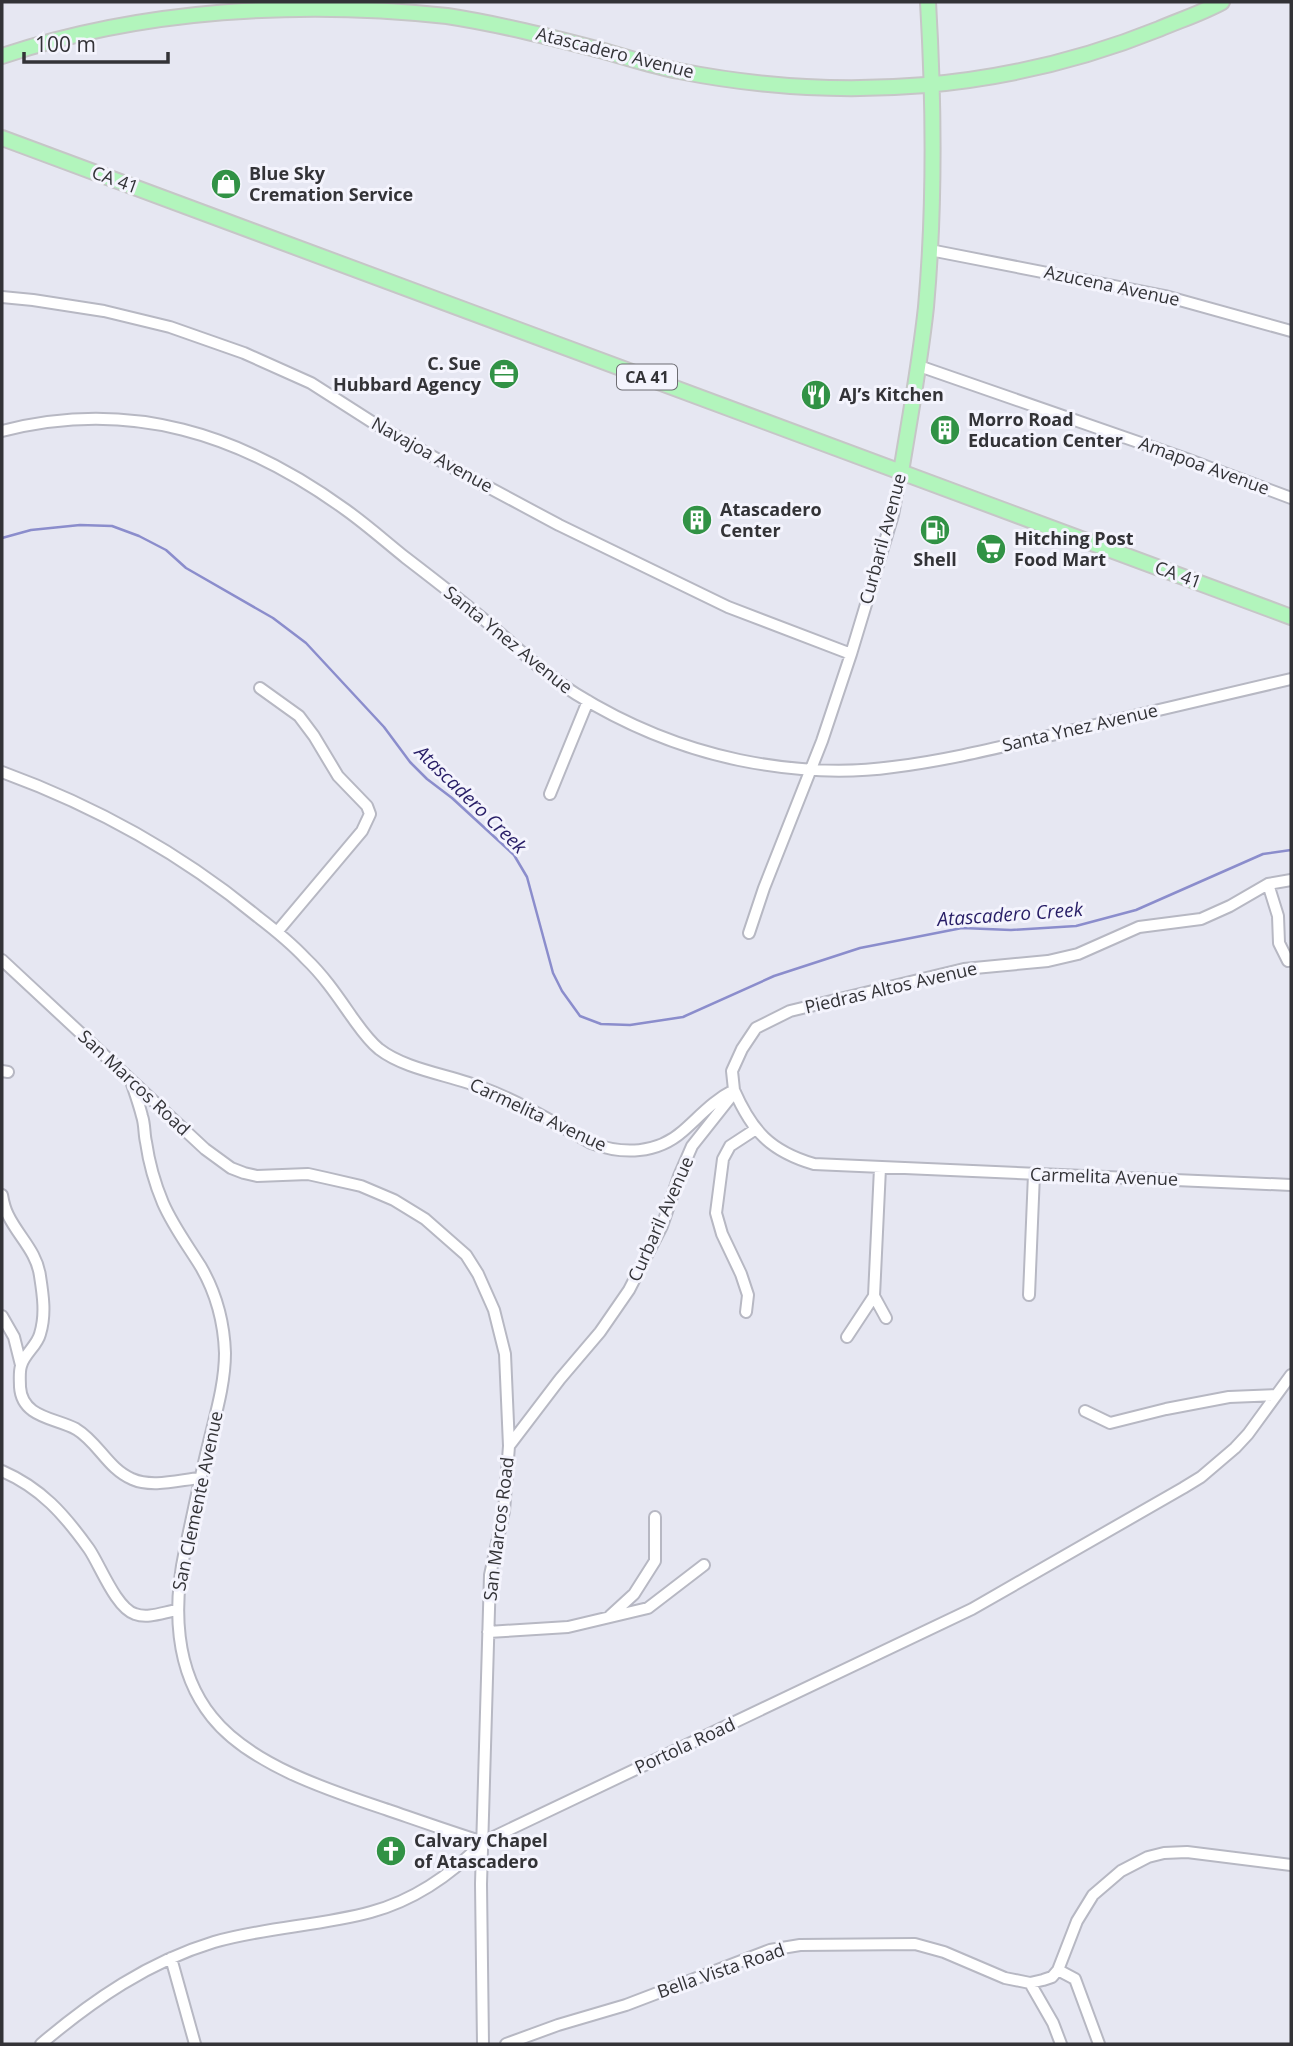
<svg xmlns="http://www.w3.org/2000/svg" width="1293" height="2046" font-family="'Open Sans',sans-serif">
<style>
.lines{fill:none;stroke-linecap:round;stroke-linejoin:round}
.stream{stroke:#8b8dcc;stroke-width:2.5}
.minor-casing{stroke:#b7b8c3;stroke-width:14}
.major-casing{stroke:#c6c6c7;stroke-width:18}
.minor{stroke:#fff;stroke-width:10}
.major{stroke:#b2f5bc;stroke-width:14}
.labels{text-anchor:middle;stroke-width:6;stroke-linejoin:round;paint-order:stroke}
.shield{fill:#f4f4fd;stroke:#6d6d72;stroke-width:2}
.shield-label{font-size:16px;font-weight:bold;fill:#333337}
.street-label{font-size:18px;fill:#333337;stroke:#f4f4fd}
.poi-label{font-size:18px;font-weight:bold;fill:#333337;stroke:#f4f4fd;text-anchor:start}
.water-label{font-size:19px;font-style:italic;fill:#271d66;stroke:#f4f4fd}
</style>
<rect width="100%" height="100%" fill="#e6e7f2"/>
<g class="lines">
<path class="stream" d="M2 538 31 530 80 525 112 526 139 536 166 550 186 568 273 618 306 643 384 727 410 762 427 779 452 798 514 855 527 877 553 973 562 991 580 1016 601 1024 630 1025 683 1017 774 976 860 948 962 928 1011 930 1076 926 1136 910 1263 854 1291 850"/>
<g class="minor-casing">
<path id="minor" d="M930 250 1165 296 1291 331
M2 297 33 300 104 311 170 327 244 353 311 383 372 422 460 472 559 525 728 607 851 654
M919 366 1184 458 1291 498
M2 431C130 398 241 434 346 510 367 525 386 542 406 558 436 581 466 604 494 628 521 651 546 675 576 694 626 725 682 748 739 760 788 770 843 774 893 767 951 760 1008 745 1065 732 1140 714 1216 697 1291 679
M260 688 299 716 314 736 338 776 367 806 370 814 362 831 277 932
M2 772C95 806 182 854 258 917 275 930 292 944 306 959 324 976 338 997 352 1017 360 1028 368 1040 379 1049 406 1070 451 1075 483 1088 521 1102 556 1124 591 1143 623 1155 657 1154 683 1131 700 1116 714 1100 734 1090 752 1131 770 1151 814 1164L1291 1185
M550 794 588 701
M1268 884 1278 916 1279 943 1288 961
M749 933 764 888 822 741 851 654 893 515 901 472
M2 960 205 1149 231 1168 244 1173 257 1176 308 1174 326 1178 361 1186 394 1200 425 1219 466 1255 478 1274 494 1310 505 1354 509 1446 504 1511 490 1575 481 1884 483 2044
M2 1071 8 1072
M131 1081C135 1093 139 1104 142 1116 145 1125 144 1134 146 1142 149 1163 155 1184 163 1203 173 1226 188 1246 201 1267 216 1293 224 1323 225 1353 225 1383 216 1413 209 1442 200 1478 193 1514 185 1550 173 1606 174 1670 212 1717 250 1765 331 1791 388 1810 420 1821 451 1832 483 1842
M2 1195C3 1201 5 1209 8 1215 18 1236 37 1252 40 1276 43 1295 46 1315 40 1334 37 1346 24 1354 21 1366 19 1372 20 1381 20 1387 22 1418 56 1418 76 1429 98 1442 108 1469 132 1479 152 1488 179 1480 200 1478
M1029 1295 1034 1174
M874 1296 886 1318
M746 1312 748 1295 741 1274 722 1234 716 1213 723 1159 730 1146 756 1129
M2 1316 14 1337 21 1365
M847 1337 874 1296 880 1168
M1085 1411 1110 1423 1166 1409 1229 1397 1276 1395
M509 1446 560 1379 600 1332 629 1290 662 1226 679 1176 692 1146 730 1098 734 1090 732 1071 742 1049 756 1028 790 1011 964 969 1048 961 1078 954 1139 927 1201 919 1230 906 1268 884 1291 880
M2 1471C41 1488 64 1514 89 1549 100 1565 116 1608 135 1614 148 1619 164 1612 177 1610
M610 1616 634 1594 655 1561V1517
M488 1632 568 1627 648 1608 704 1565
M171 1958 195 2044
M1058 1970 1075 1979 1099 2044
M1030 1983 1053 2023 1061 2044
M41 2044C93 2000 148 1962 214 1942 266 1927 320 1926 371 1912 415 1900 452 1874 483 1842L972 1609 1183 1488 1201 1477 1235 1448 1248 1434 1291 1375
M506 2044 558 2025 626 2005 770 1950 800 1945 915 1944 944 1952 1005 1978 1030 1983 1043 1980 1052 1977 1058 1970 1077 1921 1093 1895 1121 1871 1148 1857 1164 1853 1187 1852 1291 1865"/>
</g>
<g class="major-casing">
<path id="major" d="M2 56C142 9 302 0 447 16 499 24 550 37 600 50 626 57 652 66 679 71 841 103 1005 91 1159 29 1180 20 1202 13 1222 2
M2 138 1291 617
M901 472C910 417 920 363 926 307 935 206 934 103 928 2"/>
</g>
<use href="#minor" class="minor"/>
<use href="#major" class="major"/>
</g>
<defs>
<g id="shop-disc" transform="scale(1.575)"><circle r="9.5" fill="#319245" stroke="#f4f4fd"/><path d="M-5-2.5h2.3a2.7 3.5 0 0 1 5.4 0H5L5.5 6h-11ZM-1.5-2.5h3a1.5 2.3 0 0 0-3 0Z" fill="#fff"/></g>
<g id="office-disc" transform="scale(1.575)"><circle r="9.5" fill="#319245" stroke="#f4f4fd"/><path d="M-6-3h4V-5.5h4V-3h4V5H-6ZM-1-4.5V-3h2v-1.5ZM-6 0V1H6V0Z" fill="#fff"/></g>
<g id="restaurant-disc" transform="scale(1.575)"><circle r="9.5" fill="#319245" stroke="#f4f4fd"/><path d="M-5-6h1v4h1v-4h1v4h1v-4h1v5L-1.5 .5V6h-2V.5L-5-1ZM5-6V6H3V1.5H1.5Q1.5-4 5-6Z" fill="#fff"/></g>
<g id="building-disc" transform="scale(1.575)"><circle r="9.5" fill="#319245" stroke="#f4f4fd"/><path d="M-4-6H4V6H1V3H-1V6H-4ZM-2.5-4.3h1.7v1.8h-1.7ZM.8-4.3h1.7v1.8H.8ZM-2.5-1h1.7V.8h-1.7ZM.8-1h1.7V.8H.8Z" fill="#fff"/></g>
<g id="fuel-disc" transform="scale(1.575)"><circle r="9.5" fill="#319245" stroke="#f4f4fd"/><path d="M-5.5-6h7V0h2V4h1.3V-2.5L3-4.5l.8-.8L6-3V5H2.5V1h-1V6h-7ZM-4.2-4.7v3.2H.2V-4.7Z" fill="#fff"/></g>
<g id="supermarket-disc" transform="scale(1.575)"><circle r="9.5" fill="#319245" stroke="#f4f4fd"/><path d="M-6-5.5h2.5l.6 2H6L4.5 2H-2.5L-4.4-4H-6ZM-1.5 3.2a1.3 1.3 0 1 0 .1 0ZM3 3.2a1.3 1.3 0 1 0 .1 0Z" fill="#fff"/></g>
<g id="church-disc" transform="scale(1.575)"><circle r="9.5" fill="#319245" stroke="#f4f4fd"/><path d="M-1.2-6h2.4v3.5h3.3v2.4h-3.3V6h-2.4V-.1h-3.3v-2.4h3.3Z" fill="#fff"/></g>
</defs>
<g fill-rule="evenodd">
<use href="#shop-disc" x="226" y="184"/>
<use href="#office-disc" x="504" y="374"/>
<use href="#restaurant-disc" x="816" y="395"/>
<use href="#building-disc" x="945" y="430"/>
<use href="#building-disc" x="697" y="520"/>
<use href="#fuel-disc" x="935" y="530"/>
<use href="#supermarket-disc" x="991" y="549"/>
<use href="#church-disc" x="391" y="1851"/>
</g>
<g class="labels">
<rect class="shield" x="617" y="364.5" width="60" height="25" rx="5"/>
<g class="shield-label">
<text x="647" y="383">CA 41</text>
</g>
<g class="street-label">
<text transform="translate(615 53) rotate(14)" y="6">Atascadero Avenue</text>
<text transform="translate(115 180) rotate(20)" y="6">CA 41</text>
<text transform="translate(1112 286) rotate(12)" y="6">Azucena Avenue</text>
<text transform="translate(432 455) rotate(29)" y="6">Navajoa Avenue</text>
<text transform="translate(1204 466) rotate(20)" y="6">Amapoa Avenue</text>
<text transform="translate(883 539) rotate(-75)" y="6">Curbaril Avenue</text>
<text transform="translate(1178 575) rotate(20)" y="6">CA 41</text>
<text transform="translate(508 640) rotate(39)" y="6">Santa Ynez Avenue</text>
<text transform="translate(1080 728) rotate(-13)" y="6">Santa Ynez Avenue</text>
<text transform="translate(891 988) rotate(-13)" y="6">Piedras Altos Avenue</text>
<text transform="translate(134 1083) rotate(43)" y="6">San Marcos Road</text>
<text transform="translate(538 1115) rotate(25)" y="6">Carmelita Avenue</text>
<text transform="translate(1104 1177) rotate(2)" y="6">Carmelita Avenue</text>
<text transform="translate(661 1219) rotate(-66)" y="6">Curbaril Avenue</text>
<text transform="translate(198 1501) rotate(-78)" y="6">San Clemente Avenue</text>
<text transform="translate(499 1529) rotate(-83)" y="6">San Marcos Road</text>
<text transform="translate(685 1746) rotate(-25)" y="6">Portola Road</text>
<text transform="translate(721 1971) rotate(-19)" y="6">Bella Vista Road</text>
</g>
<g class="poi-label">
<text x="249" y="180">Blue Sky<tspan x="249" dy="21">Cremation Service</tspan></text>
<text x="481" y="370" text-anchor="end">C. Sue<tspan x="481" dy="21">Hubbard Agency</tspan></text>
<text x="839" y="401">AJ’s Kitchen</text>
<text x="968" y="426">Morro Road<tspan x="968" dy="21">Education Center</tspan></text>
<text x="720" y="516">Atascadero<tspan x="720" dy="21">Center</tspan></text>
<text x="1014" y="545">Hitching Post<tspan x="1014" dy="21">Food Mart</tspan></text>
<text x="935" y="566" text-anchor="middle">Shell</text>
<text x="414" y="1847">Calvary Chapel<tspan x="414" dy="21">of Atascadero</tspan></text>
</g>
<g class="water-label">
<text transform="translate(471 799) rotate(44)" y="7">Atascadero Creek</text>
<text transform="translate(1010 914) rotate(-4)" y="7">Atascadero Creek</text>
</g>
</g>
<rect width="1293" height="2046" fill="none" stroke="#333337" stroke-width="7"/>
<path d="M24 52v10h144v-10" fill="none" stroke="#333337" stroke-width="3.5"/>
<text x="35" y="52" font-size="21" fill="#333337" stroke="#f4f4fd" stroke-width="5" paint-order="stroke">100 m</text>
</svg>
